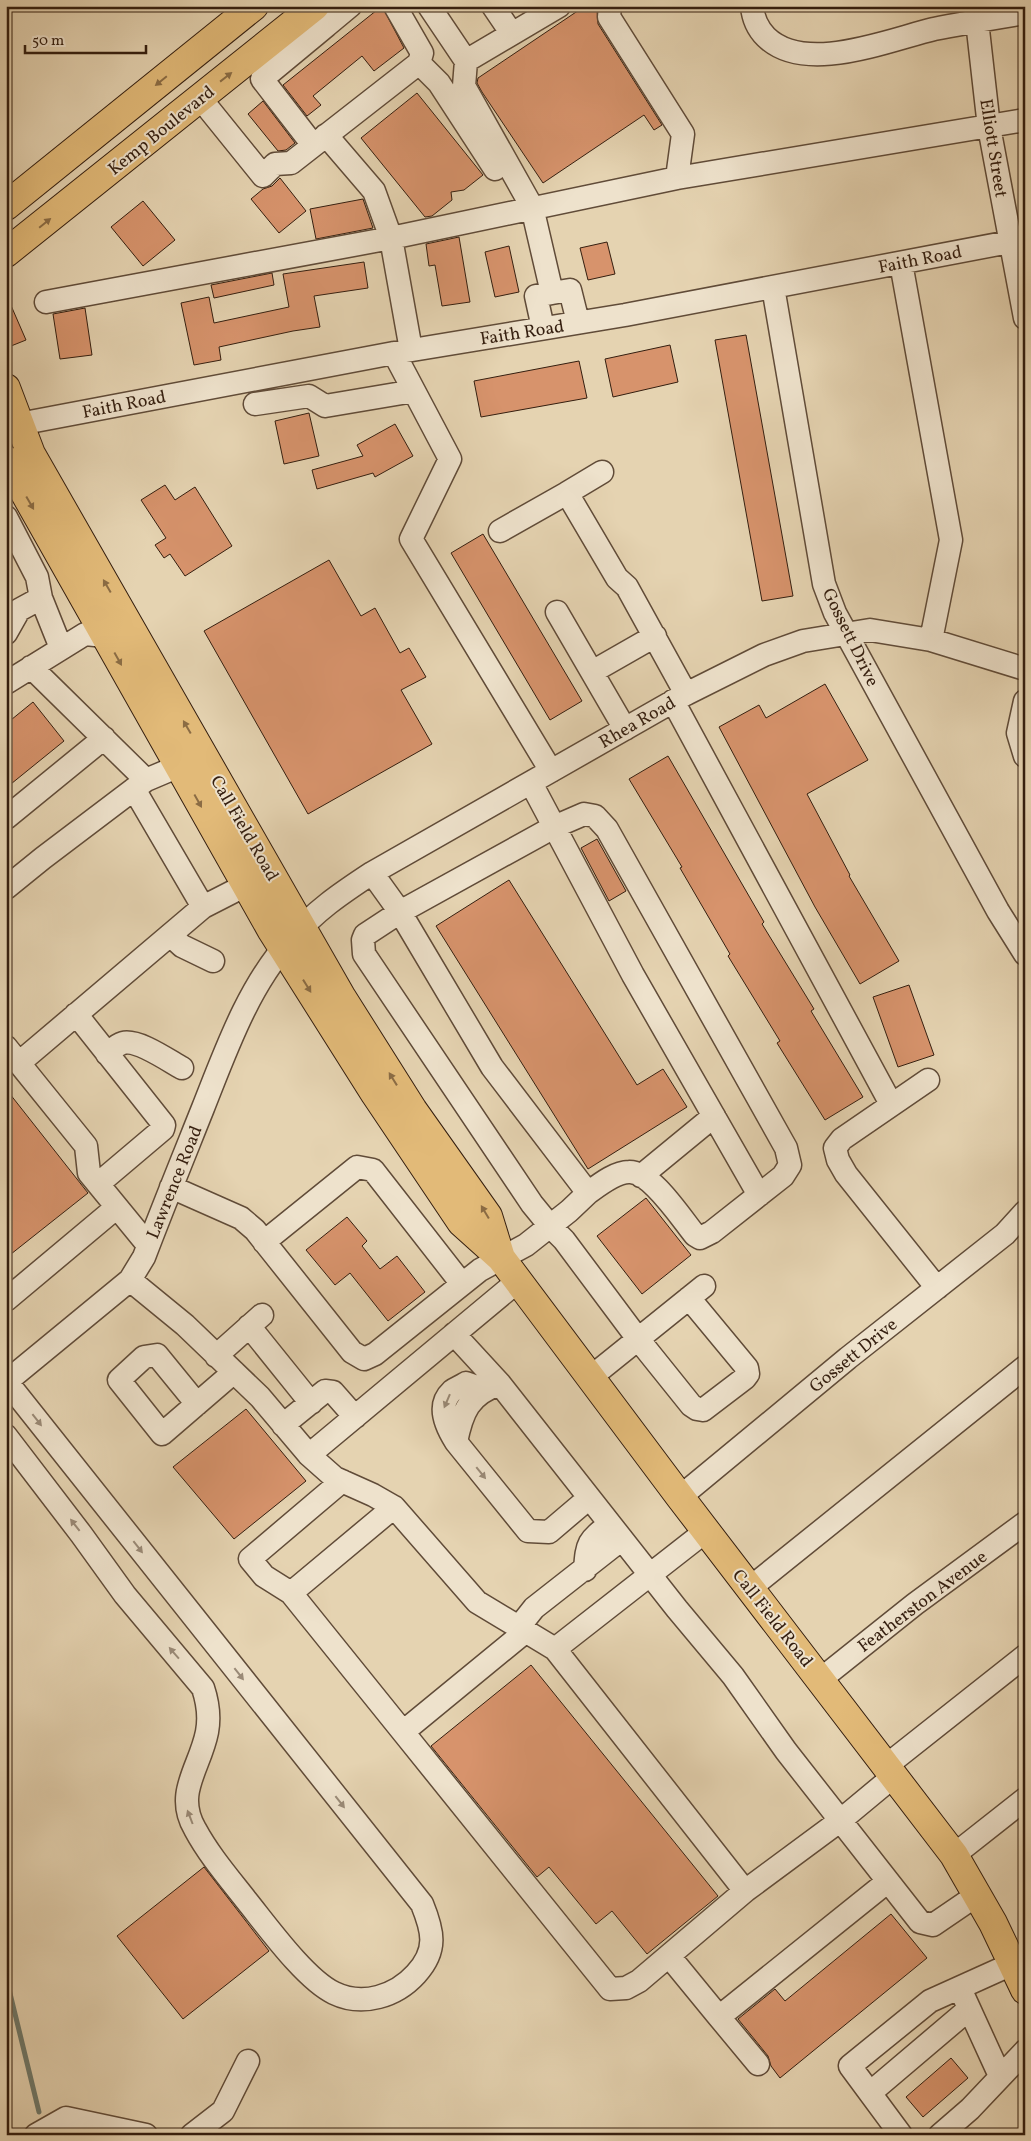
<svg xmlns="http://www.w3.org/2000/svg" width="1031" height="2141" font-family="Vollkorn,serif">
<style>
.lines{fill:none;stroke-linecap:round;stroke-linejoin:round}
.stream{stroke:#6f7a6c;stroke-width:5}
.building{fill:#d7936c;stroke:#341e0f}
.minor-casing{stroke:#604b38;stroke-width:25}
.major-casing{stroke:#341e0f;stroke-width:30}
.minor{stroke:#eee2cc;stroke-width:22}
.major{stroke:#e2ba78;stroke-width:28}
.oneway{fill:#8b6c44}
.oneway2{fill:#9a8a77}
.labels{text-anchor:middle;stroke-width:4;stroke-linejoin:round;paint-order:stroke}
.street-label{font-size:18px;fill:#341e0f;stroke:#eee2cc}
</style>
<rect width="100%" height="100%" fill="#e5d3b1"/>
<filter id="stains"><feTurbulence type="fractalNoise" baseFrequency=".004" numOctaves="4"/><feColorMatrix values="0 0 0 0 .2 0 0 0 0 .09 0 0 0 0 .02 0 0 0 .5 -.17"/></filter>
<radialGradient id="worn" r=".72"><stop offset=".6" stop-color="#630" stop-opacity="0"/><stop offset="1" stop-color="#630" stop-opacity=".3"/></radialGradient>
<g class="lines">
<path class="stream" d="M6 1977 39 2112"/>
</g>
<path class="building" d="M382 6 404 48 374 71 362 56 313 96 321 105 307 116 283 85Z
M585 6H595L597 8 598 24 662 125 654 130 644 115 543 183 482 92 477 83 478 78Z
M417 93 483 175 464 190 451 192 452 200 432 216 425 217 361 138Z
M263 101 295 143 286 150 278 151 248 114Z
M280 178 306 211 279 233 251 199 263 189 272 186Z
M363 199 373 228 316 239 310 209Z
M143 201 175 240 143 266 111 227Z
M459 237 470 302 442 306 435 265 429 266 426 244Z
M607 242 615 274 588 280 580 248Z
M509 246 519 292 495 297 485 252Z
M364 262 368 288 314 296 320 327 293 331 219 347 221 360 194 365 181 303 209 297 214 323 289 307 283 274Z
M272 273 274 285 214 298 211 285Z
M6 294 26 340 6 348Z
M85 308 92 355 60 359 53 314Z
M746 335 793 596 762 601 715 340Z
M670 345 678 382 613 397 605 359Z
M579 361 587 398 481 417 474 381Z
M309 413 319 456 284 464 275 421Z
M395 424 413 456 375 477 373 473 317 489 312 470 363 456 357 445Z
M165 485 175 500 195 487 232 546 185 576 170 554 164 558 155 545 166 538 141 500Z
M483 534 582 701 550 720 451 553Z
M329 560 361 616 375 608 400 653 409 648 426 677 401 690 432 744 308 814 204 631Z
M825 684 868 760 807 794 850 875 849 876 899 961 860 984 815 907 719 727 759 705 766 718Z
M33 702 64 741 6 788V724Z
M668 756 764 922 762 924 814 1009 811 1011 863 1097 825 1120 777 1043 780 1041 728 956 730 954 680 868 682 867 629 779Z
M597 839 626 891 609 901 581 848Z
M509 880 637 1085 663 1069 687 1107 588 1169 436 926Z
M909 985 934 1055 898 1067 873 997Z
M6 1089 88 1193 6 1258Z
M646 1198 691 1255 642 1294 597 1236Z
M347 1217 367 1241 362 1246 380 1269 397 1256 425 1292 388 1321 350 1273 335 1285 306 1250Z
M246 1409 306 1481 234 1539 173 1467Z
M531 1665 718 1896 647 1954 612 1911 596 1924 549 1867 537 1877 431 1746Z
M204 1867 269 1951 183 2019 117 1936Z
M891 1914 927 1958 780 2078 771 2066 768 2056 738 2019 775 1989 785 2001Z
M951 2058 968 2078 923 2117 906 2097Z"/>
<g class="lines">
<g class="minor-casing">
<path id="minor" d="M429 6 466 61 559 6
M493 6 512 34
M610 6 609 17 683 134 677 178
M752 6C753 18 757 28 766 37 805 75 888 40 934 29 964 23 995 18 1025 13
M978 6 977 21 989 127 1025 318
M317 13 326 26 350 6
M466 61 464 86 532 207 552 293 536 296 543 328
M419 63 439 83 495 169
M200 98 263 176 275 164 291 163 419 63 422 53 395 6
M326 135 374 191 391 238 411 350
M313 145 262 79 326 26
M901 263 951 540 931 640
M773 287 824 584 835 613 998 911 1025 954
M552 293 570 290 578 322
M46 302 391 238 677 178 1025 120
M394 353 450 459 411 539 551 771
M255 404 309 396 325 406 414 391
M19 424 394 353 625 315 1025 239
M567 493 602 472
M6 517 37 577 41 598 61 648
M500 531 567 493 617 578 627 587 686 694
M557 612 625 729
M6 633 19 610 41 598
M31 667 146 780
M592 672 655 636
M6 683 85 634 105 636
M673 701 891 1104
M1025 701 1018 733 1025 756
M531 783 633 975 759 1195
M134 789 203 907
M6 818 104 738
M6 888 43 858 146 780 179 766
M170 935 182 946 213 961
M76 1014 164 1125 163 1129 98 1184
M6 1047 86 1146 89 1173 148 1245
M107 1054C112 1050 116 1045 123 1043 138 1039 169 1061 182 1068
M19 1063 203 907 246 885
M928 1080 842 1139 835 1148 838 1160 846 1174 937 1288
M641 1176 714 1116
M171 1187 241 1218 255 1230 352 1352 364 1359 375 1354 480 1270 526 1245 569 1211 588 1193 492 1067 400 912 372 873
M588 1193C599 1185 615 1172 629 1172 651 1171 681 1218 695 1235L700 1238 712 1232 783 1176 790 1165 786 1148 607 829 595 816 584 814 554 827 400 912 365 935 363 940 364 954 532 1204 550 1226 564 1240 638 1339 691 1405 697 1409 703 1410 745 1378 748 1374 747 1368 689 1298
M264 1242 357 1167 373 1170 462 1284
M130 1280 185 1325 260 1397 309 1455 518 1281
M6 1300 117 1207
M249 1326 311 1403
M454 1334 500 1384 677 1609 733 1676 786 1751 920 1922 933 1925 977 1895
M216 1356 262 1315
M591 1377 704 1286
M6 1382 130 1280 144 1257C163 1207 183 1158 203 1108 226 1050 248 987 290 940 315 911 340 894 372 873L686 694 764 655 803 641 870 630 931 640 1025 669
M500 1384C469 1394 462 1412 456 1442L528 1531 549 1532 589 1498
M197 1404 157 1355 144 1357 119 1380 162 1434 234 1372
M283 1425 325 1391 333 1392 355 1417
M6 1436 81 1534 125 1595 203 1688C208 1703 210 1716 207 1732 200 1768 174 1793 195 1829 209 1855 228 1877 246 1900 267 1926 305 1979 334 1993 363 2007 396 1996 416 1974 438 1950 433 1931 422 1904L7 1382
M456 1442C447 1428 436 1406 452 1391 456 1388 462 1386 466 1383L483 1389
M309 1455 335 1478 373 1495 394 1507 477 1602 555 1649 706 1531
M680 1497 848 1358 1005 1234 1025 1212
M394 1507 291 1593 403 1732
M585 1570C587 1542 588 1541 610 1524
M750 1588 1025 1367
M291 1593 264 1576 250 1559 342 1481
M519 1627 534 1608 622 1539
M526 1631 403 1732 610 1989 626 1988 639 1981 745 1891
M555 1649 745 1891 841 1820 894 1776
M821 1679 915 1604 1025 1523
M886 1766 1025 1656
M954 1855 1025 1799
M669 1956 719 2017
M963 1995 1000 2076
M758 2064 719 2017 887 1882
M870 2093 969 2009
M36 2135 66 2118 146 2135
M192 2135 223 2111 248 2061
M901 2135 850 2066 930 2001 1012 1964
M940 2135 970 2109 1025 2051"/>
</g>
<g class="major-casing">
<path id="major" d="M6 206 254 6
M6 253 315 6
M6 388 31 454 341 996 413 1110 488 1216 501 1258
M6 460 272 931 375 1094 461 1222 501 1258 680 1497 954 1855 993 1923 1025 1990"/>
</g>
<use href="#minor" class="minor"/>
<use href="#major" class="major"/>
</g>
<defs><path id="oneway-solid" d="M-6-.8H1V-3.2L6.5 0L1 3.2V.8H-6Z" transform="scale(1.25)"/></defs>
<g class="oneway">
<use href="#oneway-solid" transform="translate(226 77) rotate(-38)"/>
<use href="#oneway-solid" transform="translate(161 81) rotate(141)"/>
<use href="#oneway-solid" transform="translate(45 223) rotate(-39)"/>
<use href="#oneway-solid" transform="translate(30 503) rotate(60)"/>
<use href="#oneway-solid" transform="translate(107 586) rotate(-120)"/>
<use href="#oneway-solid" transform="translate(118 659) rotate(61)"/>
<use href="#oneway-solid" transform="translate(187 727) rotate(-120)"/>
<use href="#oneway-solid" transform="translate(198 801) rotate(61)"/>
<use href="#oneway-solid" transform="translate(307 986) rotate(58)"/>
<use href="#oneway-solid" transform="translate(393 1079) rotate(-122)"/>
<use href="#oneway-solid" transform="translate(485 1212) rotate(-121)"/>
</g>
<g class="oneway2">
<use href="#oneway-solid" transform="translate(447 1401) rotate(113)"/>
<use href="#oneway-solid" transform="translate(37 1420) rotate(52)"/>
<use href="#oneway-solid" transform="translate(481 1473) rotate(51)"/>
<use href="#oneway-solid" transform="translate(75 1525) rotate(-128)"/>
<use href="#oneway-solid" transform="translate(138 1547) rotate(52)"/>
<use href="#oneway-solid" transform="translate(174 1653) rotate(-131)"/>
<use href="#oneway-solid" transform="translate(239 1674) rotate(52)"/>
<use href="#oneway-solid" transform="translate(340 1802) rotate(52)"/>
<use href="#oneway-solid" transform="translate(190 1817) rotate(-111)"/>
</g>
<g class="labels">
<g class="street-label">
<text transform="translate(161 130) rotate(-39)" y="6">Kemp Boulevard</text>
<text transform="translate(994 148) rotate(81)" y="6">Elliott Street</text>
<text transform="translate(920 259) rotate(-11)" y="6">Faith Road</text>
<text transform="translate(522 332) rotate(-9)" y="6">Faith Road</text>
<text transform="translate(124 404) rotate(-11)" y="6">Faith Road</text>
<text transform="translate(851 637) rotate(64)" y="6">Gossett Drive</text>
<text transform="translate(637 722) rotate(-30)" y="6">Rhea Road</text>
<text transform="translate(245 828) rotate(60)" y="6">Call Field Road</text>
<text transform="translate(174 1182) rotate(-68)" y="6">Lawrence Road</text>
<text transform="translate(853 1355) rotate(-39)" y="6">Gossett Drive</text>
<text transform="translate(922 1601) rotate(-37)" y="6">Featherston Avenue</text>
<text transform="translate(773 1618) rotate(52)" y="6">Call Field Road</text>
</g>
</g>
<rect width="1031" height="2141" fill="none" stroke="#e5d3b1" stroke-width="25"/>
<rect x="8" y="8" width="1016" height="2126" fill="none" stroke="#341e0f" stroke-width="2.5"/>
<rect x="12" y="12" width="1006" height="2116" fill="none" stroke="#341e0f"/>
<path d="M25 45v8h121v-8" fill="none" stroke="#341e0f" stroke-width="2.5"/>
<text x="32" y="45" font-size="15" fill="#341e0f" stroke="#eee2cc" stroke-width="4" paint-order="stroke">50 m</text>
<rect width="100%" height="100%" filter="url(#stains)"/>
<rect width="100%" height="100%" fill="url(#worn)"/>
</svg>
